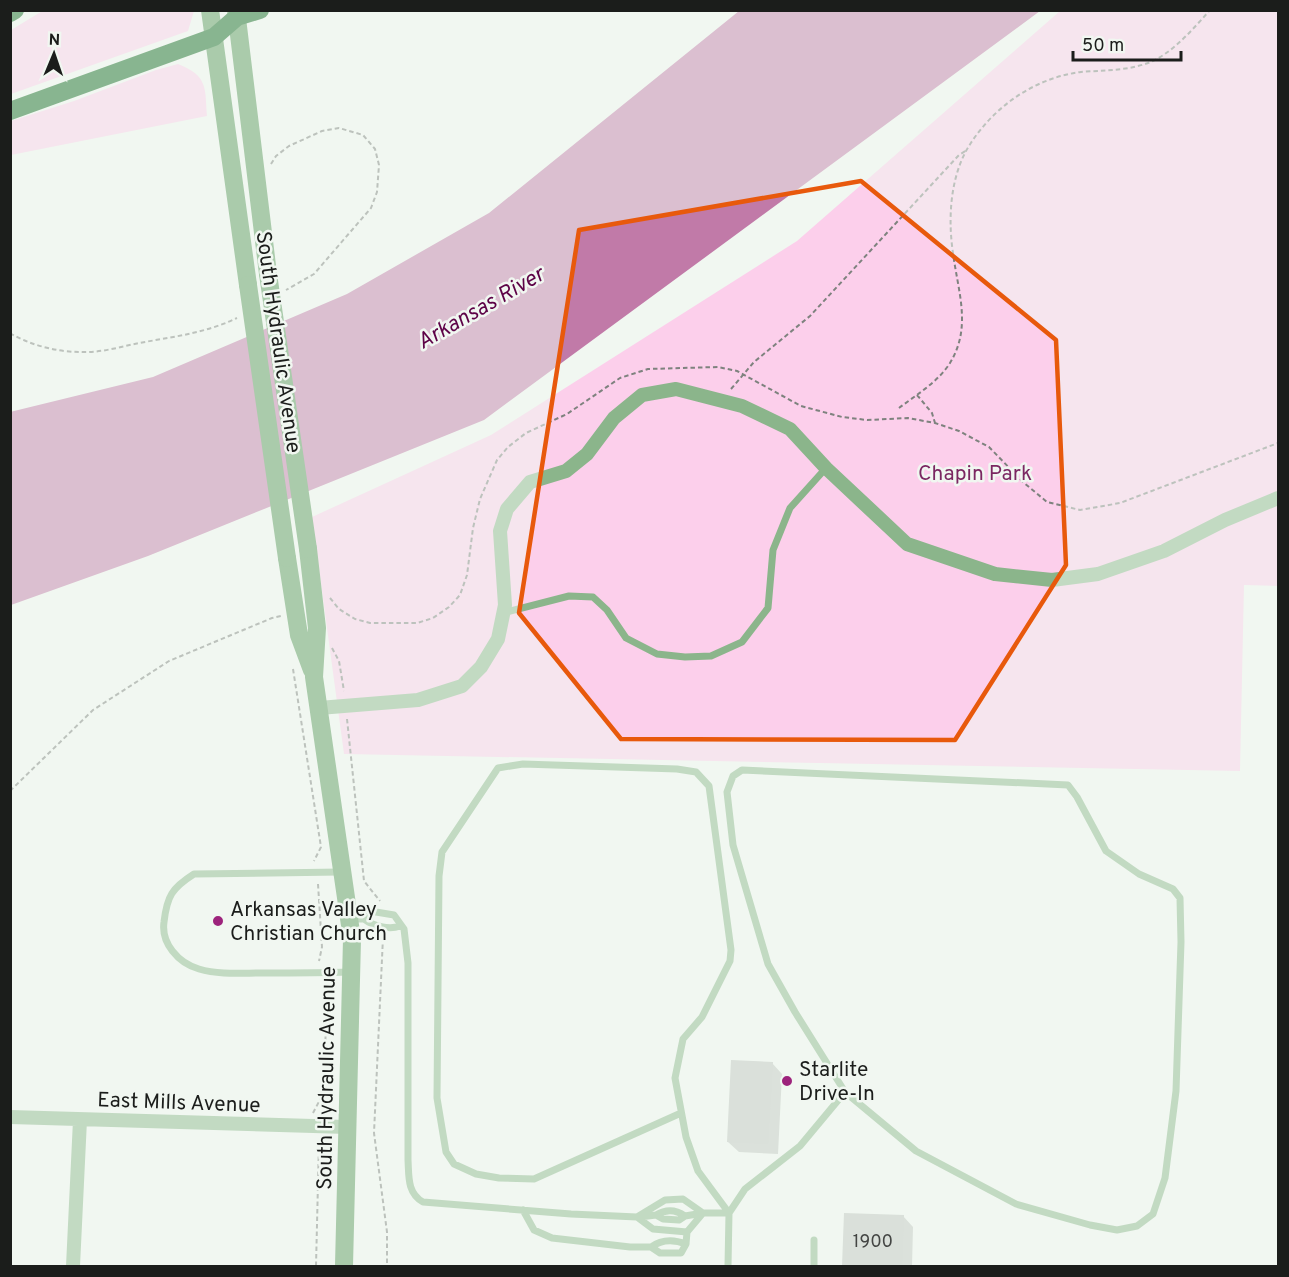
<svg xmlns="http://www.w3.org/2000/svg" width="1289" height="1277" font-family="Overpass,sans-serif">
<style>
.green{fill:#fccfeb}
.water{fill:#c17aa8}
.shadow{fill:#0003}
.building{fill:#bec3be}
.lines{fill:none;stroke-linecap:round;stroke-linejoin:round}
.path{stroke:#7e827e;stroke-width:2;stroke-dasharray:4.5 3;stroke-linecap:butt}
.lane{stroke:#8bb58b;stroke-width:7}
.street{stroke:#8bb58b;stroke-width:14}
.secondary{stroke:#549457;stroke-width:18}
.highway{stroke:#0b641b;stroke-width:18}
.secondary-bridge{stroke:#549457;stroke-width:18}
.marked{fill:none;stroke:#e8590c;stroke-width:4.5;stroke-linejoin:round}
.poi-dot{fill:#9d237c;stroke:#f1f7f1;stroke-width:2}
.labels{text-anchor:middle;stroke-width:5;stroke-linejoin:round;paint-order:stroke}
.number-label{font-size:18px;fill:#444644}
.street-label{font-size:21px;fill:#1b1d1b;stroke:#f1f7f1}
.park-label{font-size:21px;fill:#7b2762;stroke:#f1f7f1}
.poi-label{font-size:21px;fill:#1b1d1b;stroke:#f1f7f1;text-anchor:start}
.water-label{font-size:22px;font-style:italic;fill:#5d0347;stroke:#f1f7f1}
</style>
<rect width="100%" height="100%" fill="#f1f7f1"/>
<path class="green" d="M44 10H194V11L188 31 11 94V30Z
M1060 11H1278V586L1244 585 1240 771 344 754 312 517 491 435 797 241Z
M178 64C208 76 205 87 207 116L11 155V121L74 101 156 70Z"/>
<path class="water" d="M739 11H1040L484 420 148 556 11 605 10 412 153 377 347 294 489 213Z"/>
<path class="shadow" d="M772 1063 782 1074 778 1154 739 1152 728 1142Z
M845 1214 903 1216 913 1227 912 1266H843Z"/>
<path class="building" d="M731 1060 773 1062 768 1144 727 1142Z
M844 1213 904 1215 902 1266H842Z"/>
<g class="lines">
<path class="path" d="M271 164 276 156 289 146 322 131 339 128 363 135 375 149 379 165 377 192 371 208 314 274 286 290
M10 333C29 345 58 352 80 352 100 353 120 347 139 343 172 337 206 333 237 318
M731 389 754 362 810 316 959 155 967 150
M917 395 932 413 935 423
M899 408C916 395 938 382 950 363 972 327 958 292 953 253 948 220 950 181 966 151 990 109 1033 78 1081 72 1104 70 1126 71 1148 63 1172 54 1193 29 1210 10
M330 598 339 609 355 619 370 623H417L433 618 449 607 460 595 467 575 473 528 480 499 497 460 508 447 526 433 567 414 620 378 648 369 718 367 737 371 801 406 842 417 867 420 908 418 935 423 959 431 989 447 1023 482 1047 502 1080 510 1120 503 1278 443
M332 648 339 661 344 691
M293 669 321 847 314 861
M347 719 364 881 380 901
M10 791 93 710 169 661 272 618 281 616
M318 884 322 947 319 961
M383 937 374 1133 387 1232V1266
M313 1113 325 1090 326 984
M316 1266 319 1141"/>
<path class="lane" d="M503 613 569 596 593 597 607 610 626 638 657 654 685 657 711 656 742 642 768 608 773 550 790 508 826 468
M742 770 1068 785 1077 797 1106 851 1139 874 1173 889 1180 898 1181 942 1176 1091 1165 1178 1153 1214 1137 1226 1117 1230 1090 1225 1016 1204 916 1151 845 1092 795 1012 768 964 733 845 727 792 733 776Z
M340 872 194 874C172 888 167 896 164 922 161 943 178 963 199 969 219 975 241 973 262 973 291 973 320 973 349 972
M352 919H364L370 911 394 915 404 929 408 963V1160C409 1176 407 1193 423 1202L571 1214 637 1217 665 1200 683 1199 703 1213H729
M364 919C373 926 389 930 400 926
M681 1113 534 1179 499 1178 476 1174 454 1164 446 1152 437 1098 439 876 442 852 498 768 523 764 677 769 696 772 709 786 731 950 730 961 702 1017 683 1039 675 1078 686 1137 698 1171 729 1213
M523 1210 534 1230 552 1238 630 1247H651L660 1253H681L686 1244 687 1232
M656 1215C666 1209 675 1209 685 1216
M637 1217 653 1229 687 1232 703 1213
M640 1217 656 1215 663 1219 679 1220 685 1216 703 1213
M651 1247C662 1239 673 1239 686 1244
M728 1266 729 1213 745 1189 800 1146 845 1092
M814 1266V1240"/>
<path class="street" d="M319 708 418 700 462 686 481 667 498 639 505 605 500 531 507 509 530 482 566 471 587 454 614 418 642 395 676 389 742 406 790 429 826 468 907 544 995 574 1052 580 1098 574 1164 551 1225 520 1278 498
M10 1117 347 1127
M73 1266 80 1120"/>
<path class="secondary" d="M210 10 248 285
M236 10 268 274
M308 549 317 628 314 677 352 939 344 1266
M287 558 299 635 312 670"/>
<path class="highway" d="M10 13 15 10
M10 111 214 37 237 17 260 10"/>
<path class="secondary-bridge" d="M268 274 308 549
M248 285 287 558"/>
</g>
<path d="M0 0H1289V1277H0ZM861 181 1056 340 1066 565 955 740 621 739 519 613 579 230Z" fill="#f1f7f1" fill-opacity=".55" fill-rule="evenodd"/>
<path class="marked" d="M861 181 1056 340 1066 565 955 740 621 739 519 613 579 230Z"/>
<g class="poi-dot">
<circle cx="218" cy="921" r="6"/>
<circle cx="787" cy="1081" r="6"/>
</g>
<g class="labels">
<g class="number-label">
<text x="873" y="1247">1900</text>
</g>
<g class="street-label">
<text transform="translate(279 342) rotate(82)" y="7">South Hydraulic Avenue</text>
<text transform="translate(326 1078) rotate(-89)" y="7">South Hydraulic Avenue</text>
<text transform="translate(179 1102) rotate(2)" y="7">East Mills Avenue</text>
</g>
<g class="park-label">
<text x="975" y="480">Chapin Park</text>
</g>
<g class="poi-label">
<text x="230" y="916">Arkansas Valley<tspan x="230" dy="24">Christian Church</tspan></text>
<text x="799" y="1076">Starlite<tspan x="799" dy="24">Drive-In</tspan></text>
</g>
<g class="water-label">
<text transform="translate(480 307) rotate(-30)" y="8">Arkansas River</text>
</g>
</g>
<rect width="1289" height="1277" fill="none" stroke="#1b1d1b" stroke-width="24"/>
<g transform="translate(54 54) rotate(2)" stroke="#f1f7f1" stroke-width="4.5" paint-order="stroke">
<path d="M0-4.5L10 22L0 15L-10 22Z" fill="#1b1d1b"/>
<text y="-9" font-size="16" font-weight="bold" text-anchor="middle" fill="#1b1d1b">N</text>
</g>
<path d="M1073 51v9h108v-9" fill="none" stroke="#1b1d1b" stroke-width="3"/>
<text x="1082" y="51" font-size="18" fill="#1b1d1b" stroke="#f1f7f1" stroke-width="4.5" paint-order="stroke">50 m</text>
</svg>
